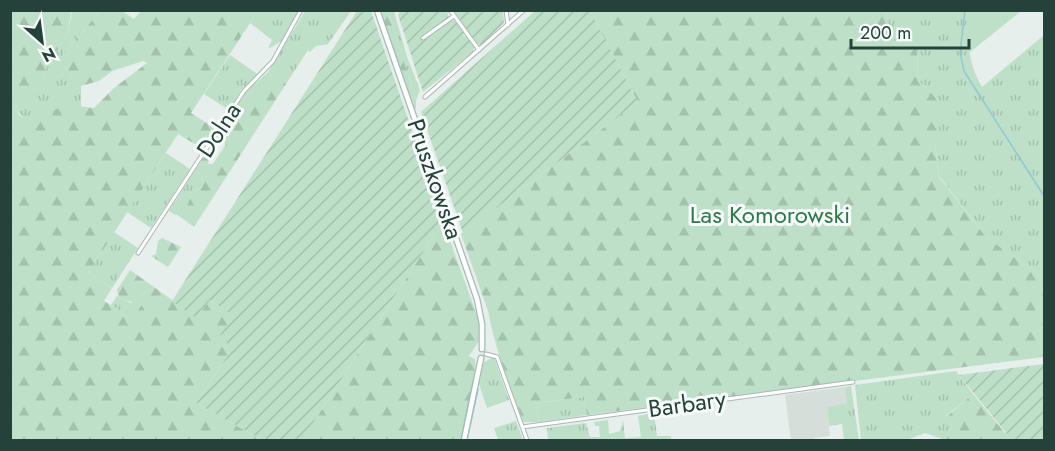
<svg xmlns="http://www.w3.org/2000/svg" width="1055" height="451" font-family="Jost,sans-serif">
<style>
.built{fill:#d4dfda}
.grass{fill:url(#grass-tufts)}
.forest{fill:url(#forest-firs)}
.garden{fill:url(#garden-furrows)}
.pitch{fill:#bfe0c8}
.lines{fill:none;stroke-linecap:round;stroke-linejoin:round}
.stream{stroke:#8ec9d4;stroke-width:1.5}
.street-casing{stroke:#a8b8b2;stroke-width:5}
.secondary-casing{stroke:#a4bbb3;stroke-width:7}
.street{stroke:#fff;stroke-width:3}
.secondary{stroke:#fff;stroke-width:4.5}
.labels{text-anchor:middle;stroke-width:6;stroke-linejoin:round;paint-order:stroke}
.street-label{font-size:24px;fill:#24423a;stroke:#f7fbf9}
.park-label{font-size:24px;fill:#2d7a4b;stroke:#f7fbf9}
</style>
<defs>
<pattern id="grass-tufts" width="24" height="20" patternUnits="userSpaceOnUse" patternTransform="scale(1.5)"><rect width="24" height="20" fill="#bfe0c8"/><path d="M3 7l-1-3M5 7V3M7 7l1-3M15 17l-1-3M17 17v-4M19 17l1-3" fill="none" stroke="#a4c1ad"/></pattern>
<pattern id="forest-firs" width="22" height="20" patternUnits="userSpaceOnUse" patternTransform="scale(1.5)"><rect width="22" height="20" fill="#bfe0c8"/><path d="M5 1l3.5 6h-7zM16 11l3.5 6h-7z" fill="#a4c1ad"/></pattern>
<pattern id="garden-furrows" width="10" height="10" patternUnits="userSpaceOnUse" patternTransform="scale(1.5)"><rect width="10" height="10" fill="#bfe0c8"/><path d="M-1 1l2-2M0 10L10 0M9 11l2-2" fill="none" stroke="#a4c1ad"/></pattern>
</defs>
<rect width="100%" height="100%" fill="#e6efeb"/>
<path class="built" d="M845 387 847 403 827 407 830 436 814 438V440H791L785 395Z"/>
<path class="grass" d="M72 11H100L70 46 61 64 81 86V107C64 102 52 112 38 120 27 120 21 117 15 108L42 81 47 67 68 32Z
M258 11H300L285 39 268 49 272 40 250 23Z
M305 11H351L328 44 316 46 310 52 308 50 286 84 271 75 236 117 220 131 246 92 268 72Z
M388 11H394L407 57 420 90 416 100Z
M887 11H970C966 37 968 64 982 87L1044 35V278L986 237 939 176 935 144 937 99 918 80 917 47 909 35 899 44 885 28Z
M230 55 259 75 242 89 229 110 204 94Z
M166 153 190 169 151 228 127 212Z
M194 172 202 174 203 185 191 196 186 208 175 215 169 211Z
M114 232 138 248 112 288 88 273Z
M155 286 133 319 111 305 117 296 131 303C141 299 145 290 155 286Z
M494 357 509 400 487 408 479 384 484 362Z
M956 371 973 394 946 416 952 426 945 440 925 433 907 440H861L855 385Z
M851 386 859 440H844L842 424 829 426 827 407 847 403 845 387Z
M584 397 587 415 539 422 537 403Z
M654 413 657 436H671V440H548L547 428 586 423 590 437H600L599 426H595L594 422 608 420 609 434 620 431 623 420 625 438 641 437 638 416Z
M516 421 523 440H498L494 428Z"/>
<path class="forest" d="M10 11H71L68 32 47 67 42 81 15 108 20 116 38 120 50 111 69 105 94 108 114 88 147 63 143 61 112 71 99 81 81 86 61 64 60 58 100 11H122L134 19 141 11H258L191 113 216 129 203 149 178 134 88 273 112 288 104 301 133 318 154 287 145 292 135 303 119 298 117 290 130 270 196 317 210 300 236 316 232 349 196 403 262 440H11Z
M381 11H388L416 100V109L412 108Z
M590 11H887L885 28 899 44 909 34 917 47 918 80 937 99 940 135 935 144 939 177 986 237 1044 278V357L587 415 584 397 537 403 539 422H523C510 386 495 349 488 311L461 234 638 102Z
M272 75 286 84 194 227 173 212 177 207 186 208 191 196 203 185 202 174 194 172 208 151 210 152 208 164H213L226 144 222 140 213 142 220 131 242 110 254 89Z
M443 221 479 321V341L469 356 475 359 476 375 460 440H302Z
M162 238 181 247 168 267 151 256 156 254 158 241Z
M973 394 1005 433 1044 440H945L952 426 946 417Z"/>
<path class="garden" d="M536 10 590 11 638 102 463 233 421 112Z
M357 11H371L443 221 302 440H262L196 403 232 349 220 335 235 316 210 300 196 318 172 301Z
M400 11H447L449 18 421 37 423 41 451 20 455 21 464 33 463 36H466L474 47 473 52 423 92 398 15Z
M454 11H503L504 23 481 45 477 44Z
M1044 364V440H1012L959 375Z"/>
<path class="pitch" d="M970 11V10L1021 11 969 53 967 28Z"/>
<g class="lines">
<path class="stream" d="M965 10 960 52 964 71 1044 196
M461 440 473 382
M467 440 478 389"/>
<g class="street-casing">
<path id="street" d="M450 10 479 50
M506 10 508 25
M423 38 454 16
M425 97 524 10
M138 253 244 91 273 61 301 10
M486 354 497 357 527 440
M522 427 853 382"/>
</g>
<g class="secondary-casing">
<path id="secondary" d="M377 10 477 299 482 324V349
M464 440 481 358"/>
</g>
<use href="#street" class="street"/>
<use href="#secondary" class="secondary"/>
</g>
<g class="labels">
<g class="street-label">
<text transform="translate(219 130) rotate(-57)" y="8">Dolna</text>
<text transform="translate(435 179) rotate(71)" y="8">Pruszkowska</text>
<text transform="translate(687 404) rotate(-8)" y="8">Barbary</text>
</g>
<g class="park-label">
<text x="770" y="223">Las Komorowski</text>
</g>
</g>
<rect width="1055" height="451" fill="none" stroke="#24423a" stroke-width="24"/>
<g transform="translate(42 42) rotate(152)" stroke="#f7fbf9" stroke-width="4.5" paint-order="stroke">
<path d="M0-4.5L10 22L0 15L-10 22Z" fill="#24423a"/>
<text y="-9" font-size="16" font-weight="bold" text-anchor="middle" fill="#24423a">N</text>
</g>
<path d="M851 39v9h118v-9" fill="none" stroke="#24423a" stroke-width="3"/>
<text x="860" y="39" font-size="18" fill="#24423a" stroke="#f7fbf9" stroke-width="4.5" paint-order="stroke">200 m</text>
</svg>
